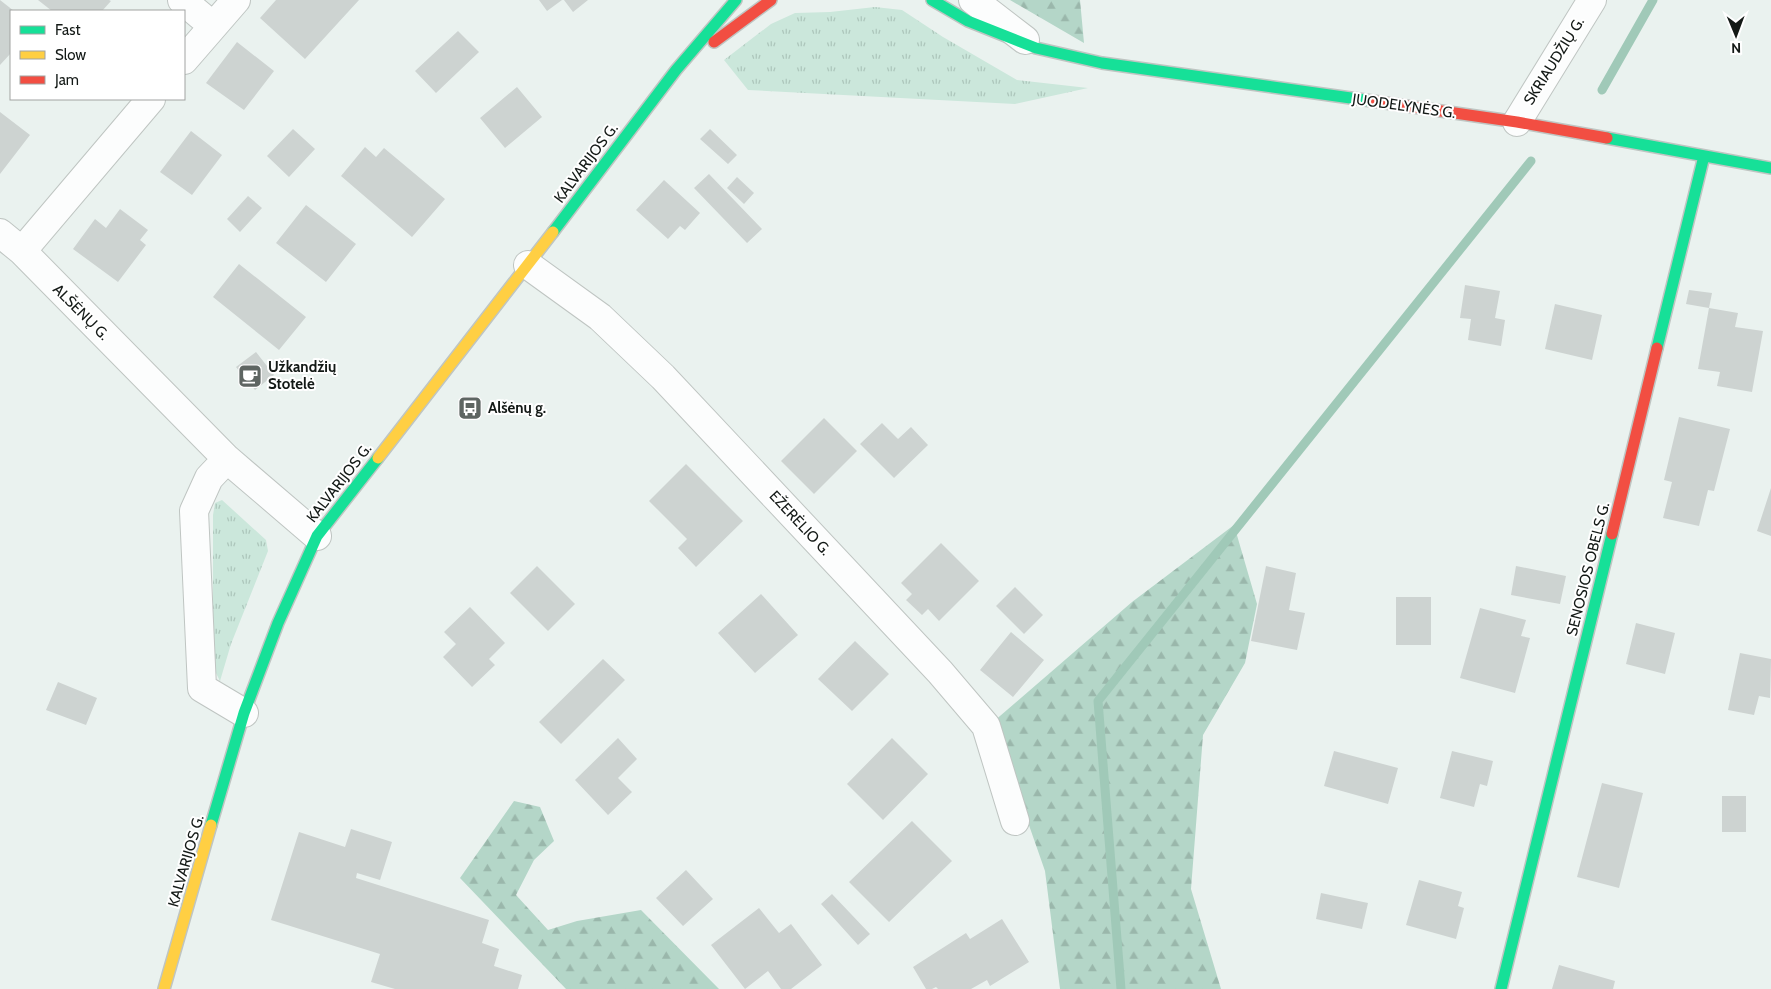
<svg xmlns="http://www.w3.org/2000/svg" width="1771" height="989" font-family="Cabin,sans-serif">
<style>
.grass{fill:url(#grass-tufts)}
.forest{fill:url(#forest-firs)}
.lines{fill:none;stroke-linecap:round;stroke-linejoin:round}
.stream{stroke:#a0c9b8;stroke-width:9}
.building{fill:#cdd3d1}
.street-casing{stroke:#bfc5c2;stroke-width:30}
.fast-casing{stroke:#bfc5c2;stroke-width:14}
.slow-casing{stroke:#bfc5c2;stroke-width:14}
.jam-casing{stroke:#bfc5c2;stroke-width:14}
.street{stroke:#fcfdfd;stroke-width:28}
.fast{stroke:#16e098;stroke-width:11}
.slow{stroke:#ffcf43;stroke-width:11}
.jam{stroke:#f24e42;stroke-width:11}
.labels{text-anchor:middle;stroke-width:4;stroke-linejoin:round;paint-order:stroke}
.street-label{font-size:15px;fill:#131916;stroke:#fff}
.poi-label{font-size:15px;font-weight:bold;fill:#131916;stroke:#fff;text-anchor:start}
</style>
<defs>
<pattern id="grass-tufts" width="24" height="20" patternUnits="userSpaceOnUse" patternTransform="scale(1.25)"><rect width="24" height="20" fill="#cbe7db"/><path d="M3 7l-1-3M5 7V3M7 7l1-3M15 17l-1-3M17 17v-4M19 17l1-3" fill="none" stroke="#adc6bb"/></pattern>
<pattern id="forest-firs" width="22" height="20" patternUnits="userSpaceOnUse" patternTransform="scale(1.25)"><rect width="22" height="20" fill="#b4d6c8"/><path d="M5 1l3.5 6h-7zM16 11l3.5 6h-7z" fill="#9ab7ab"/></pattern>
</defs>
<rect width="100%" height="100%" fill="#eaf2ef"/>
<path class="grass" d="M875 7 902 10 943 37 1017 80 1088 88 1015 104 748 90 724 60 771 24 795 13 830 12Z
M222 500 266 540 268 551 231 644 220 681 213 667V515L215 503Z"/>
<path class="forest" d="M1010 0H1080L1084 43Z
M1234 525 1257 604 1245 663 1203 735 1191 889 1221 989H1060L1045 871 993 722 1132 602Z
M514 801 540 807 554 841 534 860 516 895 548 930 577 921 641 910 719 989H566L460 878Z"/>
<g class="lines">
<path class="stream" d="M1602 90 1653 0
M1121 989 1098 701 1531 161"/>
</g>
<path class="building" d="M0 0 14 11H11V53L0 65Z
M38 0H109L111 1 102 11H52Z
M276 0H359L305 59 260 18Z
M539 0H562L547 11Z
M564 0H588L573 12Z
M458 31 479 52 436 93 415 71Z
M237 42 274 71 244 110 206 83Z
M517 87 542 117 505 148 480 118Z
M0 112 30 135 0 174Z
M293 129 315 149 289 177 267 156Z
M710 129 737 155 728 164 700 139Z
M191 131 222 155 192 195 160 172Z
M365 147 376 157 384 148 445 199 412 237 341 176Z
M709 174 762 229 747 243 694 188Z
M737 177 754 193 744 204 727 188Z
M664 180 700 213 685 230 680 226 668 239 636 210Z
M248 196 262 208 240 232 227 219Z
M306 205 356 244 326 282 276 243Z
M120 209 148 230 140 240 146 245 118 282 73 249 95 219 106 228Z
M239 264 306 317 279 350 213 297Z
M1465 285 1500 291 1495 318 1505 320 1501 346 1468 340 1471 319 1460 318Z
M1689 290 1712 293 1709 308 1686 304Z
M1555 304 1602 315 1592 360 1545 349Z
M1709 308 1738 313 1735 327 1763 331 1752 392 1717 386 1720 372 1698 369Z
M256 352 274 375 255 390 236 367Z
M1679 417 1730 429 1714 491 1708 490 1699 526 1663 518 1672 482 1664 480Z
M824 418 857 451 814 494 781 461Z
M882 423 898 439 911 427 928 445 894 478 860 444Z
M686 464 743 521 696 567 678 548 687 539 649 501Z
M1771 488V536L1757 531Z
M941 543 979 581 939 621 928 609 922 615 906 600 912 594 901 583Z
M537 566 575 604 548 631 510 593Z
M1266 566 1296 573 1289 610 1305 613 1297 650 1251 641Z
M1516 566 1566 576 1560 604 1511 595Z
M1015 587 1043 615 1024 634 996 606Z
M761 594 798 635 755 673 718 633Z
M1396 597H1431V645H1396Z
M470 607 505 643 489 659 495 665 472 687 443 657 456 644 444 632Z
M1480 608 1526 620 1521 636 1530 638 1515 693 1460 678Z
M1636 623 1675 633 1665 674 1626 664Z
M1011 632 1044 660 1013 697 980 670Z
M855 641 889 674 852 711 818 679Z
M1740 653 1771 659 1770 698 1759 696 1754 715 1728 710Z
M603 659 625 680 561 744 539 722Z
M58 682 97 698 86 725 46 710Z
M618 738 637 759 618 778 632 792 608 815 575 780Z
M892 738 928 774 883 820 847 784Z
M1334 751 1398 768 1388 804 1324 786Z
M1452 751 1493 761 1487 786 1480 784 1474 807 1440 798Z
M1602 783 1643 793 1619 888 1577 877Z
M1722 796H1746V832H1722Z
M912 821 952 861 889 922 849 882Z
M351 829 392 842 380 880 357 873 356 878 489 920 482 943 499 949 494 966 522 975 518 989H395L371 982 380 954 271 920 299 832 345 847Z
M686 870 713 899 683 926 656 898Z
M1419 880 1462 892 1458 906 1464 908 1456 939 1406 925Z
M1321 893 1368 903 1362 929 1316 919Z
M832 894 870 934 858 945 821 904Z
M759 908 779 933 791 924 822 965 791 989H781L768 971 745 989 711 945Z
M1002 919 1029 962 990 986 987 980 971 989H938L936 987 932 989H926L913 967 966 933 970 939Z
M1559 965 1615 981 1613 989H1552Z"/>
<g class="lines">
<g class="street-casing">
<path id="street" d="M182 0 213 26
M973 0 1025 40
M184 60 236 0
M1517 122 1592 0
M0 233 22 251 227 459 317 536
M22 251 151 99
M528 265 600 317 663 377 940 672 986 726 1015 821
M227 459 209 478 194 511 202 688 244 713"/>
</g>
<g class="fast-casing">
<path id="fast" d="M932 0 968 21 1036 48 1102 63 1372 101
M1607 138 1771 168
M553 232 676 70 736 0
M1657 348 1704 156
M211 825 244 713 278 623 317 536 378 458
M1501 989 1612 534"/>
</g>
<g class="slow-casing">
<path id="slow" d="M378 458 553 232
M164 989 211 825"/>
</g>
<g class="jam-casing">
<path id="jam" d="M714 42 771 0
M1372 101 1517 122 1607 138
M1612 534 1657 348"/>
</g>
<use href="#street" class="street"/>
<use href="#fast" class="fast"/>
<use href="#slow" class="slow"/>
<use href="#jam" class="jam"/>
</g>
<defs>
<g id="cafe-square" transform="scale(1.25)"><rect x="-9" y="-9" width="18" height="18" rx="4" fill="#5e6562" stroke="#fff"/><path d="M-5.5-4.5H6V0H3Q3 3.5 0 3.5H-2.5Q-5.5 3.5-5.5 0ZM3-3.2v2h1.7v-2ZM-6 4.5H4V6H-6Z" fill="#fff"/></g>
<g id="bus-square" transform="scale(1.25)"><rect x="-9" y="-9" width="18" height="18" rx="4" fill="#5e6562" stroke="#fff"/><path d="M-5-6H5V4H4V6H2V4H-2V6H-4V4H-5ZM-3.5-4V0h7V-4ZM-3.5 1.2v1.5H-2V1.2ZM2 1.2v1.5H3.5V1.2Z" fill="#fff"/></g>
</defs>
<g fill-rule="evenodd">
<use href="#cafe-square" x="250" y="376"/>
<use href="#bus-square" x="470" y="408"/>
</g>
<g class="labels">
<g class="street-label">
<text transform="translate(1554 61) rotate(-58)" y="5">SKRIAUDŽIŲ G.</text>
<text transform="translate(1404 106) rotate(8)" y="5">JUODELYNĖS G.</text>
<text transform="translate(586 163) rotate(-53)" y="5">KALVARIJOS G.</text>
<text transform="translate(81 312) rotate(45)" y="5">ALŠĖNŲ G.</text>
<text transform="translate(339 483) rotate(-52)" y="5">KALVARIJOS G.</text>
<text transform="translate(800 523) rotate(47)" y="5">EŽERĖLIO G.</text>
<text transform="translate(1588 569) rotate(-76)" y="5">SENOSIOS OBELS G.</text>
<text transform="translate(186 861) rotate(-74)" y="5">KALVARIJOS G.</text>
</g>
<g class="poi-label">
<text x="268" y="372">Užkandžių<tspan x="268" dy="17">Stotelė</tspan></text>
<text x="488" y="413">Alšėnų g.</text>
</g>
</g>
<rect x="10" y="10" width="175" height="90" fill="#ffffff" stroke="#a1a3a2"/>
<rect x="20" y="26" width="25" height="8" fill="#16e098" stroke="#a1a3a2"/>
<text x="55" y="35" font-size="15" fill="#131916">Fast</text>
<rect x="20" y="51" width="25" height="8" fill="#ffcf43" stroke="#a1a3a2"/>
<text x="55" y="60" font-size="15" fill="#131916">Slow</text>
<rect x="20" y="76" width="25" height="8" fill="#f24e42" stroke="#a1a3a2"/>
<text x="55" y="85" font-size="15" fill="#131916">Jam</text>
<g transform="translate(1736 35) rotate(179)" stroke="#ffffff" stroke-width="4" paint-order="stroke">
<path d="M0-4L9 19L0 12L-9 19Z" fill="#131916"/>
<text y="-8" font-size="14" font-weight="bold" text-anchor="middle" fill="#131916">N</text>
</g>
</svg>
